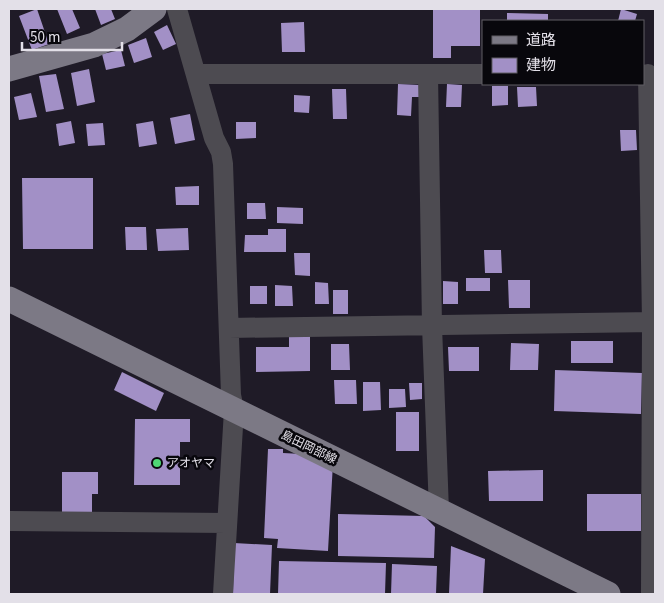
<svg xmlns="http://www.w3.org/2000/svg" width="664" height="603" font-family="'Source Sans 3','Noto Sans JP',sans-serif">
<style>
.building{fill:#a290c6}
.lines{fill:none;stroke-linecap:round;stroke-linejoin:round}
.minor{stroke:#4d4b51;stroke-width:20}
.major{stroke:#7c7985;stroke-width:25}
.poi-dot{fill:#4fd675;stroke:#08070c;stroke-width:2}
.labels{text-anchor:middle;stroke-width:5;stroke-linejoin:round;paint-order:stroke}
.street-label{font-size:12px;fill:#e3e0e8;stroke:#08070c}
.poi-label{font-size:12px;fill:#e3e0e8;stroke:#08070c;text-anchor:start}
</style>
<rect width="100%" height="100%" fill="#1f1b27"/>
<path class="building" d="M37 9 49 44 32 50 19 16Z
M57 9H72L80 28 67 34Z
M95 9H111L115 19 101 25Z
M433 9H480V46H451V58H433Z
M621 9 637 14 635 21H618Z
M507 13 548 14V21H507Z
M304 22 305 52H282L281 23Z
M167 25 176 44 163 50 154 32Z
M146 38 152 57 134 63 128 45Z
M121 50 125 66 106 70 102 54Z
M89 69 95 102 77 106 71 73Z
M56 74 64 109 46 112 39 76Z
M398 84 421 85V97H412L411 116 397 115Z
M447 84 462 85 461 107H446Z
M492 86H508V105L492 106Z
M517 87H536L537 106 518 107Z
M332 89H346L347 119H333Z
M31 93 37 117 19 120 14 97Z
M294 95 310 96 309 113 294 112Z
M190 114 195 140 175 144 170 118Z
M71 121 75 143 59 146 56 124Z
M153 121 157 144 139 147 136 124Z
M236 122H256V138L236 139Z
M103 123 105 145 88 146 86 124Z
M620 130H636L637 150 621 151Z
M22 178H93V249H23Z
M199 186V205H176L175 187Z
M247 203H265L266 219H247Z
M277 207 303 208V224L277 223Z
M125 227H146L147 250H126Z
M188 228 189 250 158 251 156 229Z
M268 229H286V252H244L245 235H268Z
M484 250H501L502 273H485Z
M294 253H310V276L295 275Z
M466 278H490V291H466Z
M508 280H530V308H509Z
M443 281 458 282V304H443Z
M315 282 328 283 329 304H315Z
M275 285 292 286 293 306H275Z
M250 286H267V304H250Z
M333 290H348V314H333Z
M310 336V371L256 372V347H289V337Z
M571 341H613V363H571Z
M511 343 539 344 538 370H510Z
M331 344H349L350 370H331Z
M448 347H479V371H449Z
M555 370 642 373 641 414 554 411Z
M122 372 164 393 156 411 114 390Z
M334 380H356L357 404H335Z
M363 382H380L381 410 363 411Z
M409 383H422V399L410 400Z
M389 389H405L406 407 389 408Z
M396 412H419V451H396Z
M135 419H190V442H180V485H134Z
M268 449H283V453L321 455 333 463 328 551 277 548 278 539 264 538Z
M543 470V501H489L488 471Z
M62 472H98V494H92V514H62Z
M587 494H641V531H587Z
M338 514 424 516 435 527 434 558 338 556Z
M234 543 272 545 270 594H233Z
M451 546 485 559 483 594H449Z
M279 561 386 563 385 594H278Z
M392 564 437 566 436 594H391Z"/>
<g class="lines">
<path class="minor" d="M177 9 214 138 221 152 223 164 231 395 234 410 223 594
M196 74H483
M428 74 432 326 439 511
M648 74 652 322 651 594
M229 328 655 322
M9 521 227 523"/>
<path class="major" d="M9 69 94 45 127 29 154 9
M9 299 608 594"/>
</g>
<circle class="poi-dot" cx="157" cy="463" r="5"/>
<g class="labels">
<g class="street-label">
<text transform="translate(309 447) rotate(26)" y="4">島田岡部線</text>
</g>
<g class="poi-label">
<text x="167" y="467">アオヤマ</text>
</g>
</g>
<rect width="664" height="603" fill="none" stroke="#e3e0e8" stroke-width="20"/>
<rect x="482" y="20" width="162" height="65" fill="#08070c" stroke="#605e64"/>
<rect x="492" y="36" width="25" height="8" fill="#7c7985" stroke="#605e64"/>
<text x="526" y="45" font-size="15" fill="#e3e0e8">道路</text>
<rect x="492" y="58" width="25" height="15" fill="#a290c6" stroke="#605e64"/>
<text x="526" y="70" font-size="15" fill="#e3e0e8">建物</text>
<path d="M22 42v8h100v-8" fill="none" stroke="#e3e0e8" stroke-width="2.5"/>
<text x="30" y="42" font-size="15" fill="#e3e0e8" stroke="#08070c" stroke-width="4" paint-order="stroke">50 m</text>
</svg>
